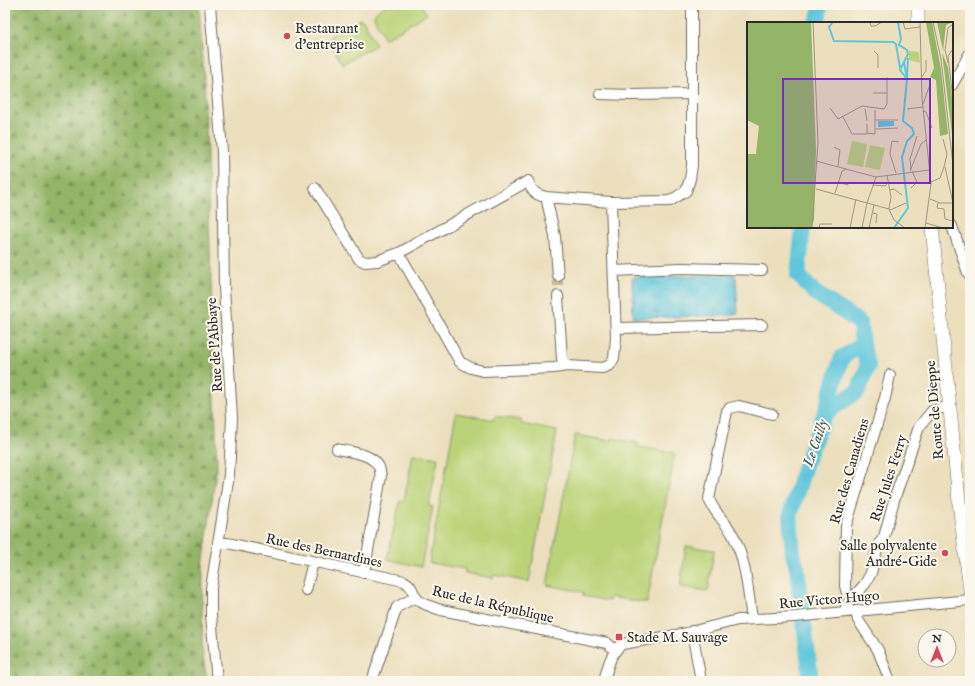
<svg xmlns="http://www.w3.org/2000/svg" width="975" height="686" font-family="'IM FELL English',serif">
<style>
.green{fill:#bbd378;stroke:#737f52}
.forest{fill:url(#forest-firs);stroke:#60704a}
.water{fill:url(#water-ripples);stroke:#457883}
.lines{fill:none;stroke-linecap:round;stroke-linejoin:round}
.river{stroke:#5fc6db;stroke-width:16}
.minor-tunnel{stroke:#c5bba0;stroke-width:10;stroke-dasharray:10 5;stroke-linecap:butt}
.minor-casing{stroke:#6f6a5e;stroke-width:12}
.major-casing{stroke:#6f6a5e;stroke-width:14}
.minor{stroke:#fff;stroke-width:10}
.major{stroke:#fff;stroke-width:13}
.poi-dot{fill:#d1495b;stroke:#fbf7ec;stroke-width:1.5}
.labels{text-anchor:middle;stroke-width:4;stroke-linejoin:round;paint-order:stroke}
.poi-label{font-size:14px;fill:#2b2b2b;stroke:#fbf7ec;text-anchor:start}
.street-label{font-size:14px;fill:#2b2b2b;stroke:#fbf7ec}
.water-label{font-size:15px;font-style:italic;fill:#3b5a60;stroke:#fbf7ec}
.inset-river{fill:none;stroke:#5fc6db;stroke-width:2}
.inset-road{fill:none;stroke:#9f9783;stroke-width:1}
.view{fill:#7b2cbf;fill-opacity:0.15;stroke:#7b2cbf;stroke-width:2}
.inset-edge{fill:none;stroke:#2b2b2b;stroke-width:2}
</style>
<defs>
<pattern id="forest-firs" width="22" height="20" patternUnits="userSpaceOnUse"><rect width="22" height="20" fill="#94b568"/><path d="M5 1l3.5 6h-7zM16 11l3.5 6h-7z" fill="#799356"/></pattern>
<pattern id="water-ripples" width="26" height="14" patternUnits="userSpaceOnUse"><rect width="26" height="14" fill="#5fc6db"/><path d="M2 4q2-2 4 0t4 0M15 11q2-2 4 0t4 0" fill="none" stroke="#4fa1b2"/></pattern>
</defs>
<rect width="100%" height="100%" fill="#fbf7ec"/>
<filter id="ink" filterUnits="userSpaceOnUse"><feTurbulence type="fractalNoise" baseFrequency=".025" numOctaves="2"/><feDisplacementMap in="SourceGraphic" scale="8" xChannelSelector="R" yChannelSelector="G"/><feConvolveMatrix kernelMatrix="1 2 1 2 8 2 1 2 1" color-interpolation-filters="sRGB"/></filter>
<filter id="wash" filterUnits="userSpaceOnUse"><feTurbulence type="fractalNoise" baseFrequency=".012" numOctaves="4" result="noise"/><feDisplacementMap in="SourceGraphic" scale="16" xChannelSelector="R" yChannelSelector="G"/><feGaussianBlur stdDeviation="0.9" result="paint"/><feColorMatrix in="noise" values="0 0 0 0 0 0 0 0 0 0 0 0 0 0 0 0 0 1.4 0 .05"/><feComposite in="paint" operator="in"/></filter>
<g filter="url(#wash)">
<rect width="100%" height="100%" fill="#ecdfbd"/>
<path class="green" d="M387 5H421L427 14 385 39 374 17C375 11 381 8 387 5Z
M360 19 364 21 376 45 342 64 330 42 329 39 331 36Z
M456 413 494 420 495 416 521 420V424L557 431 529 582 494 575 493 578 465 573V569L429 563Z
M575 435 611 441 612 438 638 443V447L675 453 647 603 610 597 609 601 583 596V592L547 585Z
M413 454 438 458 429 506 433 507 421 567 387 559 400 501H404Z
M686 546 714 550 708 591 680 587Z"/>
<path class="forest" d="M5 5H199L205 96 217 464 203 566 202 649 207 681H5Z"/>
<path class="water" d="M733 275 736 277 738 313 736 315 637 318H634L633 316 632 279 634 277Z"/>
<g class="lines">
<path class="river" d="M817 23 821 5
M803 227 798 275 814 292 860 323 862 345 868 366 858 391 825 413 806 462 790 515 793 554 797 568 810 672 809 681
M825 413 842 357 862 345"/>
</g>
</g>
<g filter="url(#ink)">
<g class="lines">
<path class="minor-tunnel" d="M558 276V296"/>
<g class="minor-casing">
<path id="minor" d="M210 5 222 151 224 287 232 418 229 475 211 588V615L217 681
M952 85 970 53
M600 94 631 95 692 94
M315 188 359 259 365 262 377 261 399 253 528 181C532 192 536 195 546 197L611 202 670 201 686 191 690 179 692 165V5
M546 197 555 236 558 276
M952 226 968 273 970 275
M399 253 460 362 471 368 483 371 554 368 567 366
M614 271 681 268 762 270
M558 296 562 359 567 366 603 368 610 365 614 358 616 338 611 202
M616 328 762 325
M337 449C350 452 372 453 379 467 380 469 380 473 381 476L364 573
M960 511 970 508
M218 541 404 581C414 587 411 591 417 599 423 605 433 607 441 610L607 643 615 650
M306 590 313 562
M851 599 847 593 845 586 846 526 885 398 890 375
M856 611 858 620 878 650 890 681
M846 612V607L848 603 865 584 871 573 878 545 884 537 894 500 919 427 932 411 949 406
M752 619C748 592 746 560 733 535 726 522 714 513 709 499L727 411 730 408 739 406 772 414
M692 631 701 681
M372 681 397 607 416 597
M604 681C608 666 610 654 622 644L682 634 738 620 794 617 970 600"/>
</g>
<g class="major-casing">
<path id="major" d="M918 5V23
M932 227 960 511 970 590"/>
</g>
<use href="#minor" class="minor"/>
<use href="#major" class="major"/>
</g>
</g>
<g class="poi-dot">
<circle cx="287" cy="36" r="4"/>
<circle cx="945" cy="553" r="4"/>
<rect x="615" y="633" width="8" height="8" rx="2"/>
</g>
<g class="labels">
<g class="poi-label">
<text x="295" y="33">Restaurant<tspan x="295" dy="16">d'entreprise</tspan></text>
<text x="937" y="550" text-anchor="end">Salle polyvalente<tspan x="937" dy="16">André-Gide</tspan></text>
<text x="627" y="642">Stade M. Sauvage</text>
</g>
<g class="street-label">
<text transform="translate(214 345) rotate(-94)" y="5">Rue de l'Abbaye</text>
<text transform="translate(934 410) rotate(-95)" y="5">Route de Dieppe</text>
<text transform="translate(849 471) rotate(-74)" y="5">Rue des Canadiens</text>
<text transform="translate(888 478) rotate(-72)" y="5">Rue Jules Ferry</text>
<text transform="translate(324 550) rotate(12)" y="5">Rue des Bernardines</text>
<text transform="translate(829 599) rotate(-5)" y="5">Rue Victor Hugo</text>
<text transform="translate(493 604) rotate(13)" y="5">Rue de la République</text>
</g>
<g class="water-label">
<text transform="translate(815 443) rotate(-71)" y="5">Le Cailly</text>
</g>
</g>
<g transform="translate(747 22)">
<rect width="206" height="206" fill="#ecdfbd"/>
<path d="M162 29 172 30 173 41 162 38ZM105 119 120 122 116 145 100 142ZM123 123 138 126 133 148 118 145Z" fill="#bbd378"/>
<path d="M0 0H64L69 127 67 198 64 206H0V132H9L12 104 0 98ZM179 0H185L194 47 201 112 193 114 189 58 183 55 187 46ZM190 0H206L199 3 196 29ZM195 31 201 45 205 75V112Z" fill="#94b568"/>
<path d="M131 99H147V104L131 105Z" fill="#5fc6db"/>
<path class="inset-river" d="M86 0 82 5 87 19 146 20 149 22 153 46M157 40 160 57M160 57 161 36M147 206 161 186 155 135 160 119 167 112 165 106 156 99 160 57 153 48 161 32 160 28 152 23 154 17 151 0"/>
<path class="inset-road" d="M123 0 124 4H128L135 0M156 0 158 7 173 5M173 0 175 76 184 162 178 206M186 0 194 37 206 143M206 27 201 34 206 77M127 29 131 33V46M201 41 198 28 201 6 206 2M174 56 179 49V38M126 71H140M176 82 182 65M83 86 91 97 115 84 137 87 140 82V55M118 87 120 99M160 87 176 85M176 89 179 90 185 106M96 95 105 112H121M128 98H151M120 102V111L128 112V88M129 107 151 106M87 125 93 128 91 144M69 139 129 155M198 145 206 181M164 148 163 137 170 114M163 149 174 122 179 118M149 151 143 132 145 119 152 120M140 153 144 175 142 187M129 155 182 148M92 160 100 163 104 160M184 160 193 156 197 145 200 132 196 117M126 163 138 164 141 161M164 166 170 160 165 149M69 167 142 187M143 168 147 167 155 173M88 171 95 149 99 147M183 177 193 181H206M120 181 129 155M191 181 190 186 197 187 198 197 206 199M142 187 147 198 158 206M143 188 159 181M126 191 130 192 129 201M179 201 196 206M65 206 71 120 66 0M72 206 73 202H85M103 206 109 177M115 206 120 181M122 206 127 183"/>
<path class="view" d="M36 57H183V161H36Z"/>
<rect width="206" height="206" class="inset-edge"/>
</g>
<rect width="975" height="686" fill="none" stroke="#fbf7ec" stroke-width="20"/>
<g transform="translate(937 648)"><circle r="19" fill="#fbf7ec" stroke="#a8a59f"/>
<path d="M0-3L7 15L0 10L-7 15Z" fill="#d1495b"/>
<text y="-6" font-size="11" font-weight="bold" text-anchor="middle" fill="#2b2b2b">N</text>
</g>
</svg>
